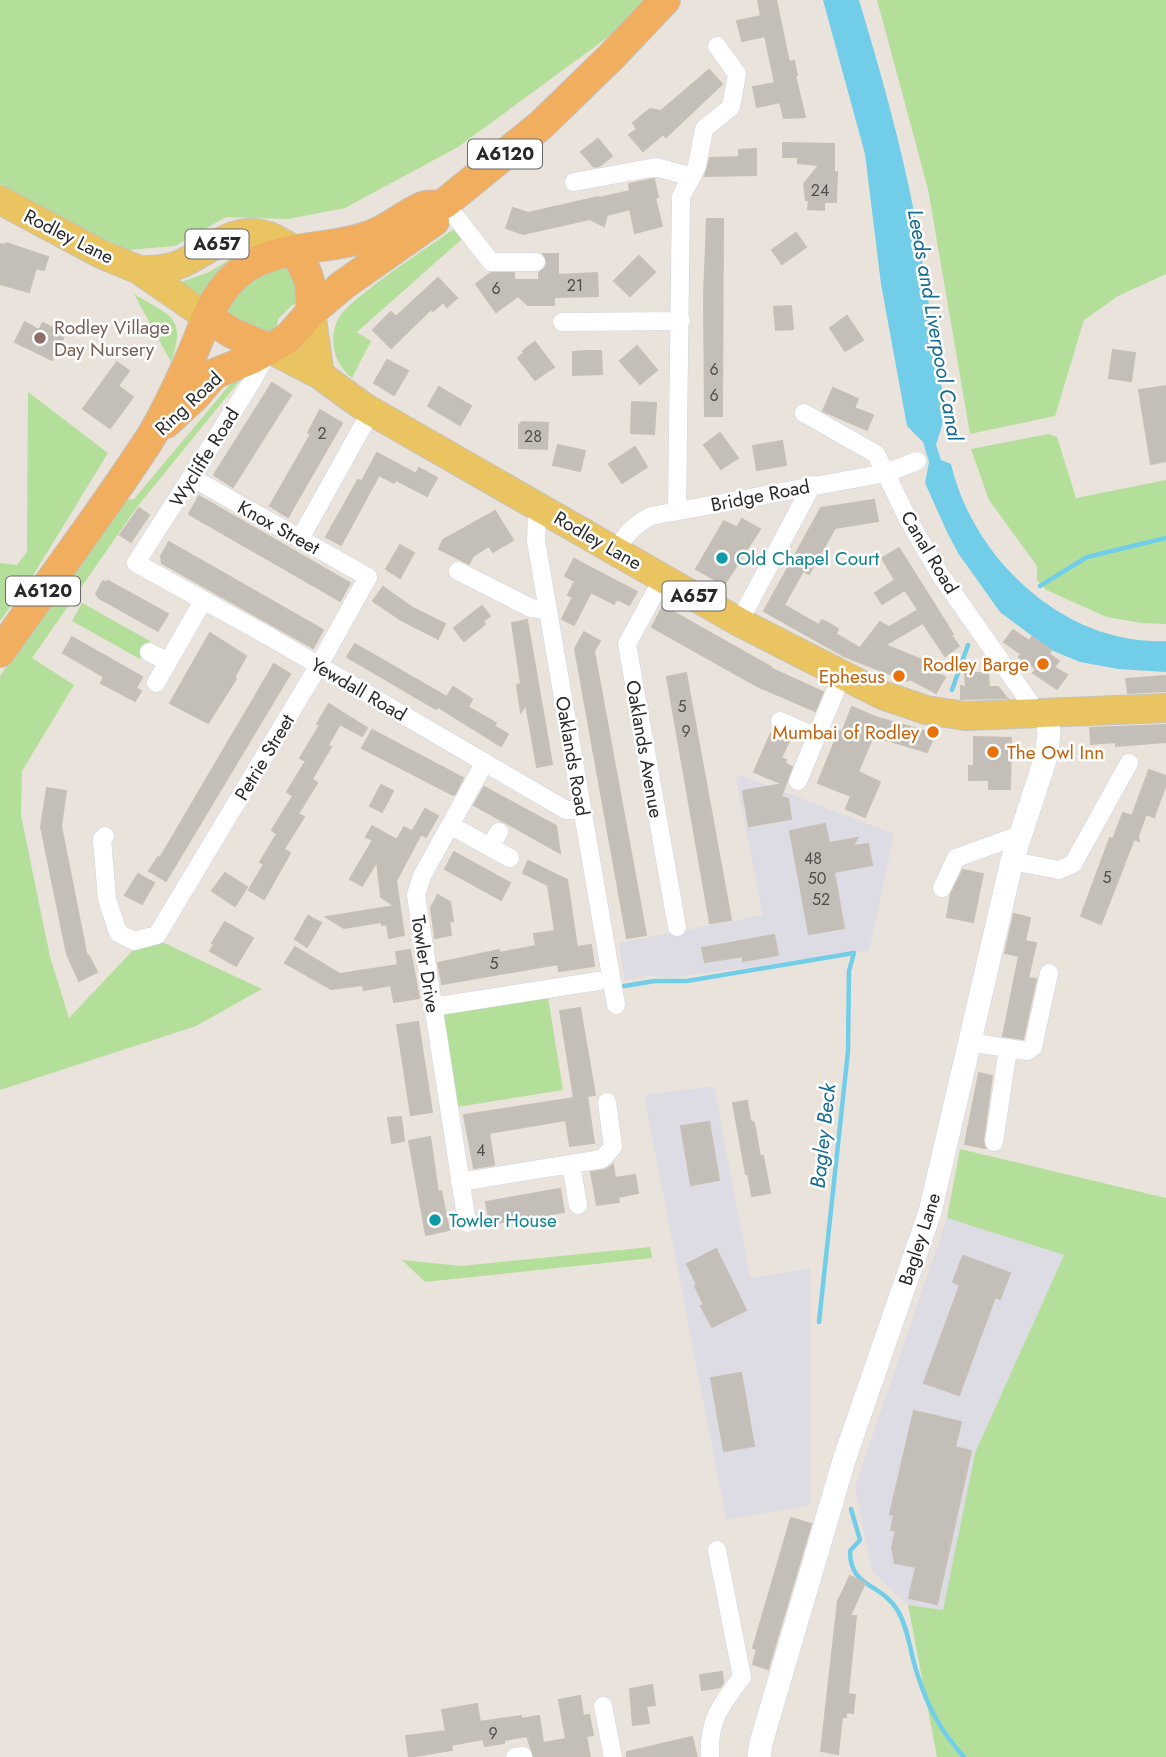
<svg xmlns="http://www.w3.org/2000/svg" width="1166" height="1757" font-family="Jost,sans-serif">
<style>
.industrial{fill:#dddbe3}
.green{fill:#b4df9a}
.water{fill:#72cee8}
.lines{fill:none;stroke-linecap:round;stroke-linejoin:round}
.stream{stroke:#72cee8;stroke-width:4.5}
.building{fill:#c3beb7;stroke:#c6bfb5;stroke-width:2}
.minor-casing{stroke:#d0d4e1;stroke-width:19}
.tertiary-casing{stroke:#d0d4e1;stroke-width:24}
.primary-casing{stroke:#c3c3c3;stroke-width:30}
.trunk-casing{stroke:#c3c3c3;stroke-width:32}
.minor{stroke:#fff;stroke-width:18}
.tertiary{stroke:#fff;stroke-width:23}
.primary{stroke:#e9c461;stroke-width:28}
.trunk{stroke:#f0ae5e;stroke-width:30}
.education-dot{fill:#8d6e63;stroke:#fff;stroke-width:2.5}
.culture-dot{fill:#0f9aa8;stroke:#fff;stroke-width:2.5}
.food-dot{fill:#e8710a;stroke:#fff;stroke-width:2.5}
.labels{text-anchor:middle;stroke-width:5;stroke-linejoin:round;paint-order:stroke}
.number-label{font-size:16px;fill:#504e4c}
.shield{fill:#fff;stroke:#696969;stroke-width:2}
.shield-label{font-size:18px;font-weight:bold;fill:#292929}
.street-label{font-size:19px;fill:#292929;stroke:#fff}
.education-label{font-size:19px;fill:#785e54;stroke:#fff;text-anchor:start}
.culture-label{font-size:19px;fill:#0d838f;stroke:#fff;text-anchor:start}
.food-label{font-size:19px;fill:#c56008;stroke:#fff;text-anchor:end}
.water-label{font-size:21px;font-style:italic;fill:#146c92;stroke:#fff}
</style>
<rect width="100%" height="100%" fill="#eae3db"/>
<path class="industrial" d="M740 775 894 834 869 951 676 977 645 976 625 980 619 943 763 915 736 778Z
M714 1086 750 1278 810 1268V1505L726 1519 644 1095Z
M947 1218 1064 1255 975 1453 943 1611 908 1605 872 1571 855 1487Z"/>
<path class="green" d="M0 0H649L630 21 458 147 345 208 288 219 226 217 175 246 128 250 92 234 0 184Z
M877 0H1166V274L1118 296 1084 320 1055 416 970 434 928 189Z
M454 229 462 239 357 332 371 341 352 378C334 364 328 340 338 319 349 298 430 246 454 229Z
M242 252H247L204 302 178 283 209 272Z
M277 264 295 272 299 304 292 305 278 319 277 328 265 333 227 314 225 309 245 283Z
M134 294C170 316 187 316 171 362Z
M241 379 137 507 32 658 74 685 22 771 21 815 50 957 69 1018 136 947 162 942 262 989 196 1026 0 1090V676L123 500 134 499 232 382Z
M28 392 108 453 32 577 0 621V563L17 565 27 552Z
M1048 434 1057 437 1076 498 1166 480V624L1141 623 1107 617 1046 590 1037 580V566L989 500 971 449Z
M82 603 150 641 140 659 72 621Z
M548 997 563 1090 457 1107 442 1014Z
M960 1149 1166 1198V1757H937L908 1605 943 1610 975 1453 1064 1255 947 1218Z
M650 1247 652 1258 425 1282 402 1260 461 1266Z"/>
<path class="water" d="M823 0H859C880 70 900 140 914 212 925 273 933 335 943 396L945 416 936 445 941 460 951 464C973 559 1065 646 1166 641V672L1118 669 1080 662 1051 650 1000 612 958 553 947 532 925 483 929 462 923 442 907 426 881 284 865 154Z"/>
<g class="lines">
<path class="stream" d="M1040 586 1087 557 1166 538
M952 690 968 645
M624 986 655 981H687L854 953 849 971 848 1051 819 1322
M851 1509 860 1540 850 1551C850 1589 881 1582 898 1611 909 1630 910 1653 917 1673 928 1708 940 1730 964 1757"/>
</g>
<path class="building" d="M758 0H776L789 62 794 61 797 75H795L805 117 784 118 780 102 757 107 753 87 775 83 765 36 742 41 737 21 761 16Z
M709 70 722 84 666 137 663 134 643 151 629 135 637 129 633 123 650 109 661 111Z
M598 139 612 156 599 166 594 167 581 152Z
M783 143 834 144V172H837L836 202H824V210L808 209 809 200H806L804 184 819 165 798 163V157H783Z
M756 149V175L705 176 710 158 739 157V150Z
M654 179 658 197 655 198 662 226 635 233 630 209 607 215 604 226 590 219 523 234 506 228 513 208 528 213 598 197 599 198 630 191 629 184Z
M707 219H723L722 416H705L704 296Z
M796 233 806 247 782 264 772 250Z
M6 243 48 257 44 270 36 268 29 292 0 284V244L5 245Z
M543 254H558V275L597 273 598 296 554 297V305H528L518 296 496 312 476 284 491 273H514V280H539V273L545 268 547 263Z
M639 256 655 272 630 296 614 281Z
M438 278 457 298 447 307 443 302 433 311 431 309 391 348 373 330 391 312 396 317Z
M791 306 793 329 776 330 774 307Z
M847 316 863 340 845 351 830 328Z
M25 322 39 330 43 323 65 334 52 360 15 342Z
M535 342 554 367 535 380 518 358 524 353 523 351Z
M637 346 657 370 640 384 620 361Z
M1113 350 1135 353 1131 381 1109 378Z
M587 351H601L602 374 573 375V352Z
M387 360 408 371 394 395 374 383Z
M117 362 129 371 118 386 133 397 110 428 83 409Z
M272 383 291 395 233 487 214 475Z
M1166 386V461L1151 464 1139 390Z
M439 387 471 406 460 425 428 406Z
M833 388 858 399 854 408 873 415 867 430 823 411Z
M632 402 656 403 654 434 631 433Z
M320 410 342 423 288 517 270 506 311 434 308 433Z
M522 422 548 423 547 449 519 448V425Z
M720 433 738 458 721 469 704 445Z
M782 441 786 465 757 470 753 446Z
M558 445 585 451 580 471 553 465Z
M635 447 647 467 622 483 609 464Z
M377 453 416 474 419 468 437 478 427 496 396 480 394 483 379 475 341 545 326 537 358 480 362 481Z
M199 496 350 583 340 601 189 514Z
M874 500 878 521 835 528 809 574 803 571 784 605 819 625 822 620 828 623 838 629 836 634 860 648 880 622 889 627 918 610 905 590 882 604 875 593 895 580 882 558 899 548 953 634 951 635 959 646 945 656 923 623 885 645 932 664 918 674H938L945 677 936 693 910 679 907 681 844 656 764 611 821 508Z
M139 508 149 515 131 542 120 535Z
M495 511 513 540 493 552 489 546 473 556 469 564 439 549 443 540Z
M742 519 760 529 724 585 696 569 724 521 737 528Z
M169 542 323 630 313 648 162 563 161 556Z
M400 545 414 553 400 578 386 569Z
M574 559 637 592 629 605 617 599 614 604 591 592 574 625 562 619 573 597 568 595 575 581 565 576Z
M103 581 107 583 108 581 168 614 158 631 99 598 96 594Z
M383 587 413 608 445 624 438 639 401 620 373 601Z
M482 606 490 616 483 621 485 624 464 641 454 628Z
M663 606 771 667 770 668 823 692 815 711 759 687 652 627Z
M527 620 552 764 537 767 526 704 521 712 517 685 521 684 512 623Z
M1013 630 1029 641 1032 637 1051 650 1049 654 1059 661 1054 667 1067 675 1057 689 1033 673 1036 669 1019 657 1021 654 1004 642Z
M584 632 600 641 594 651 646 935 627 938 575 649Z
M210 633 246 656 234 678 236 679 208 723 170 703Z
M72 637 142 677 136 688 141 691 135 701 101 683 104 677 63 653Z
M355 644 447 697 453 687 472 699 468 707 496 723 494 726 508 734 501 746 438 707 436 709 347 657Z
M274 664 290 674 166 881 149 871 158 857 160 858Z
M686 673 731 920 710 923 667 677Z
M965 673H988L989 687H998L1007 698 961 699V686L966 688Z
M1166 676V691L1128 693 1126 679Z
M329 704 367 728 362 736 340 724 328 745 331 747 312 779 317 783 298 814 304 817 284 849 290 853 264 899 249 890 264 864 260 862 277 834 272 830 293 796 287 792 306 761 300 758 320 725 317 724Z
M852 707 875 717 935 734 927 752 873 736 858 772 880 782 865 817 846 809 851 796 818 783 839 731 842 732Z
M1166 725V742L1116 746V742L1091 744 1090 728Z
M372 730 463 778 455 794 453 795 362 748Z
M771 733 789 741 781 758 786 760 785 763 792 767 781 797 788 799 791 819 749 826 743 791 783 784 754 772Z
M974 737 1011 738 1010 789H989V780H969V766H974Z
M1149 770 1166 776V784L1154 817 1146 814 1138 836 1139 841 1134 839 1101 924 1081 916 1110 838 1113 839 1123 813 1132 816Z
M381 785 393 791 382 812 370 806Z
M484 787 556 826 560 853 474 805Z
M47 788 66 791 61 826 87 957 89 956 97 972 79 981 67 954 41 827Z
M425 809 438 816 426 837 413 830Z
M825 824 829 843 857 838 853 846 868 844 872 865 834 872 844 928 809 934 790 831Z
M372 826 397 840 404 827 420 836 396 881 404 935 389 938 387 924 382 925 381 922 344 928 326 917 395 906 381 897 377 861 362 886 350 879 373 840 366 837Z
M454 852 510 883 501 900 445 869Z
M528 861 567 880 577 947 591 945 594 966 559 971 558 964 442 984 438 963 499 950V953L536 946 534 934 555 931 548 885 523 873Z
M963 870 983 874 973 922 947 917 951 894Z
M225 873 247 887 235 906 212 891Z
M138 874 154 883 142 904 125 895Z
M438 895 450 902 453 921 449 922 451 935 435 938 431 908Z
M1014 914 1030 918 1025 941 1036 943 1028 978 1036 979 1023 1039 1003 1036 1019 956 1005 953Z
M308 916 321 923 307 947 295 939Z
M225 922 253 938 236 966 210 951 214 944 212 943Z
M774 935 778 955 743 961V956L705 962 702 948Z
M295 947 340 974 398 965 396 952 410 950 419 998 394 1002 391 985 364 990 363 985 331 989 285 963Z
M580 1008 595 1095 587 1096 594 1143 570 1146 566 1120 489 1133 494 1165 474 1168 464 1115 574 1098 560 1011Z
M418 1022 432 1112 411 1115 397 1025Z
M979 1073 992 1076 983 1140 985 1148 965 1144Z
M747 1101 750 1120 754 1123 760 1156H763L770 1193 752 1196 748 1173 746 1174 733 1103Z
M401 1117 404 1141 392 1143 388 1118Z
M709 1122 719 1180 691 1185 681 1126Z
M430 1137 438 1192 441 1191 449 1230 426 1235 409 1141Z
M613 1165 615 1178 635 1175 638 1193 618 1197 619 1202 597 1205 591 1172 605 1170Z
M560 1189 564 1212 490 1224 486 1202Z
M716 1249 746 1310 712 1327 701 1306 704 1305 695 1286 697 1285 687 1264Z
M963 1256 1010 1273 1000 1299 995 1297 959 1395 924 1383 960 1285 953 1282Z
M741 1373 754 1446 724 1451 711 1378Z
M914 1411 961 1422 955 1447 971 1451 937 1604 909 1598 916 1567 895 1563 892 1547 896 1531 891 1530 894 1515 890 1514Z
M791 1518 811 1524 768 1669 753 1664 757 1649 753 1648Z
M850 1576 865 1583 850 1616H856L848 1694 855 1695 853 1713 846 1712V1717H842L838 1754 821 1751 838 1601Z
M722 1672 723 1683 720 1687 702 1690 700 1675Z
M652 1685 655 1705 646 1706 649 1723 633 1725 630 1689Z
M580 1696 583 1716 589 1715 593 1735 586 1736 590 1757H534L527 1736 504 1740V1743L485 1746 483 1739 451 1745 452 1750 409 1757 406 1736 446 1731 442 1710 477 1704 480 1722 521 1716V1719L539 1716 543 1743 566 1739 559 1700Z
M692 1737 697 1757H627V1752Z"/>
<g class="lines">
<g class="minor-casing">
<path id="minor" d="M574 182 656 167 692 177
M445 203 491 262H536
M562 322 681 321
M267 354 251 383 136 563 270 637 566 810H582
M804 413 876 454 909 521 939 573 1038 714
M543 509 537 520 536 541 616 1005
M677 511 681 197 697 166 704 129 731 107 737 74 717 46
M300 539 371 411
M616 550C626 534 634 525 651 516L886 473 917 461
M458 571 531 608 547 610
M663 578 627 644 677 927
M739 622 812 485
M149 652 168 662
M156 683 203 601
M780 721 816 737
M798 781 842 675
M450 825 510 858
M105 836 102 839 107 899 118 933 134 941 157 935 319 665 368 577 191 477
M490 847 499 832
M1012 861 1059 870 1073 864 1129 763
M942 888 956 858 1020 835
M432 1007 598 981
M968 1042 1027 1051 1033 1047 1049 973
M994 1142 1008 1049
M571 1164 578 1205
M460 1182 602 1159 613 1147 607 1102
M467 1223 416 895 422 876 485 762
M603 1706 613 1757
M515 1757 523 1756
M710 1757C708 1720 721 1705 742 1677L717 1550"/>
</g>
<g class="tertiary-casing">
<path id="tertiary" d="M759 1757 761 1743 845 1457 930 1212 1012 861 1046 757 1049 734 1047 713"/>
</g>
<g class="primary-casing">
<path id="primary" d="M0 200 101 254 139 270 207 317
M139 270C152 270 165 270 178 265 209 253 233 223 269 236 278 239 286 245 294 250
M311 312 320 375
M270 349 320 375 364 407 739 622 882 695 926 710 965 716 1166 708"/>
</g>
<g class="trunk-casing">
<path id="trunk" d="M294 250C309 274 312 283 311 312
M207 317 232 333 270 349
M166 423 195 396 214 374 253 358 288 338 311 312 343 285 434 221
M0 652C50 581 102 512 149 440 165 415 178 386 190 359 206 324 212 290 247 267 285 243 333 251 374 234 389 229 413 209 425 206 433 204 437 208 445 203L541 125 612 56 665 0"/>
</g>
<use href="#minor" class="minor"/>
<use href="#tertiary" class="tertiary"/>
<use href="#primary" class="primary"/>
<use href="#trunk" class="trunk"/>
</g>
<circle class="education-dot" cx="40" cy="338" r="7"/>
<g class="culture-dot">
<circle cx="722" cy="558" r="7"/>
<circle cx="435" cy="1220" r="7"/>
</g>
<g class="food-dot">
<circle cx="1043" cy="664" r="7"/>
<circle cx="899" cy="676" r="7"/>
<circle cx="933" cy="732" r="7"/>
<circle cx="993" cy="752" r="7"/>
</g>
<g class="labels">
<g class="number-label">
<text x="820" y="196">24</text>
<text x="575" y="291">21</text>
<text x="496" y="294">6</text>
<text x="714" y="375">6</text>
<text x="714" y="401">6</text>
<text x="322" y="439">2</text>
<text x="533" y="442">28</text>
<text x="682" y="712">5</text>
<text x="686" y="737">9</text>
<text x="813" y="864">48</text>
<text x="1107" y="883">5</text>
<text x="817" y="884">50</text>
<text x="821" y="905">52</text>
<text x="494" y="969">5</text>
<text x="481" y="1156">4</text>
<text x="493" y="1739">9</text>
</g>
<g class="shield">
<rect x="468" y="139.5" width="74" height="29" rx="5"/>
<rect x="185.5" y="229.5" width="63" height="29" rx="5"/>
<rect x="6" y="576.5" width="74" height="29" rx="5"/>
<rect x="662.5" y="581.5" width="63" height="29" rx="5"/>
</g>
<g class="shield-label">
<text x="505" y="160">A6120</text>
<text x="217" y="250">A657</text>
<text x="43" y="597">A6120</text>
<text x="694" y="602">A657</text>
</g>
<g class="street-label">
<text transform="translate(69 236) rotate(27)" y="7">Rodley Lane</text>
<text transform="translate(188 403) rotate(-43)" y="7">Ring Road</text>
<text transform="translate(204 457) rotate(-58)" y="7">Wycliffe Road</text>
<text transform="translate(760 495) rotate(-11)" y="7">Bridge Road</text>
<text transform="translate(279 527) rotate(29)" y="7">Knox Street</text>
<text transform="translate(598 540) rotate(30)" y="7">Rodley Lane</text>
<text transform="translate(930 552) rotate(59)" y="7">Canal Road</text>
<text transform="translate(359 689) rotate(30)" y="7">Yewdall Road</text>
<text transform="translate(645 749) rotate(80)" y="7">Oaklands Avenue</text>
<text transform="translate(573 756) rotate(80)" y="7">Oaklands Road</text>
<text transform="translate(264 757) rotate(-59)" y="7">Petrie Street</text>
<text transform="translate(426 964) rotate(81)" y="7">Towler Drive</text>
<text transform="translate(919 1239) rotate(-72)" y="7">Bagley Lane</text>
</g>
<g class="education-label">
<text x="54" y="334">Rodley Village<tspan x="54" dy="22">Day Nursery</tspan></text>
</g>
<g class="culture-label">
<text x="736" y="565">Old Chapel Court</text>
<text x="449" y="1227">Towler House</text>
</g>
<g class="food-label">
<text x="1029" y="671">Rodley Barge</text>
<text x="885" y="683">Ephesus</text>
<text x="919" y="739">Mumbai of Rodley</text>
<text x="1007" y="759" text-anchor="start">The Owl Inn</text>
</g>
<g class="water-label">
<text transform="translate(935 325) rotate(80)" y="7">Leeds and Liverpool Canal</text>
<text transform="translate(823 1136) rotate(-84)" y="7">Bagley Beck</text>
</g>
</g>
</svg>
